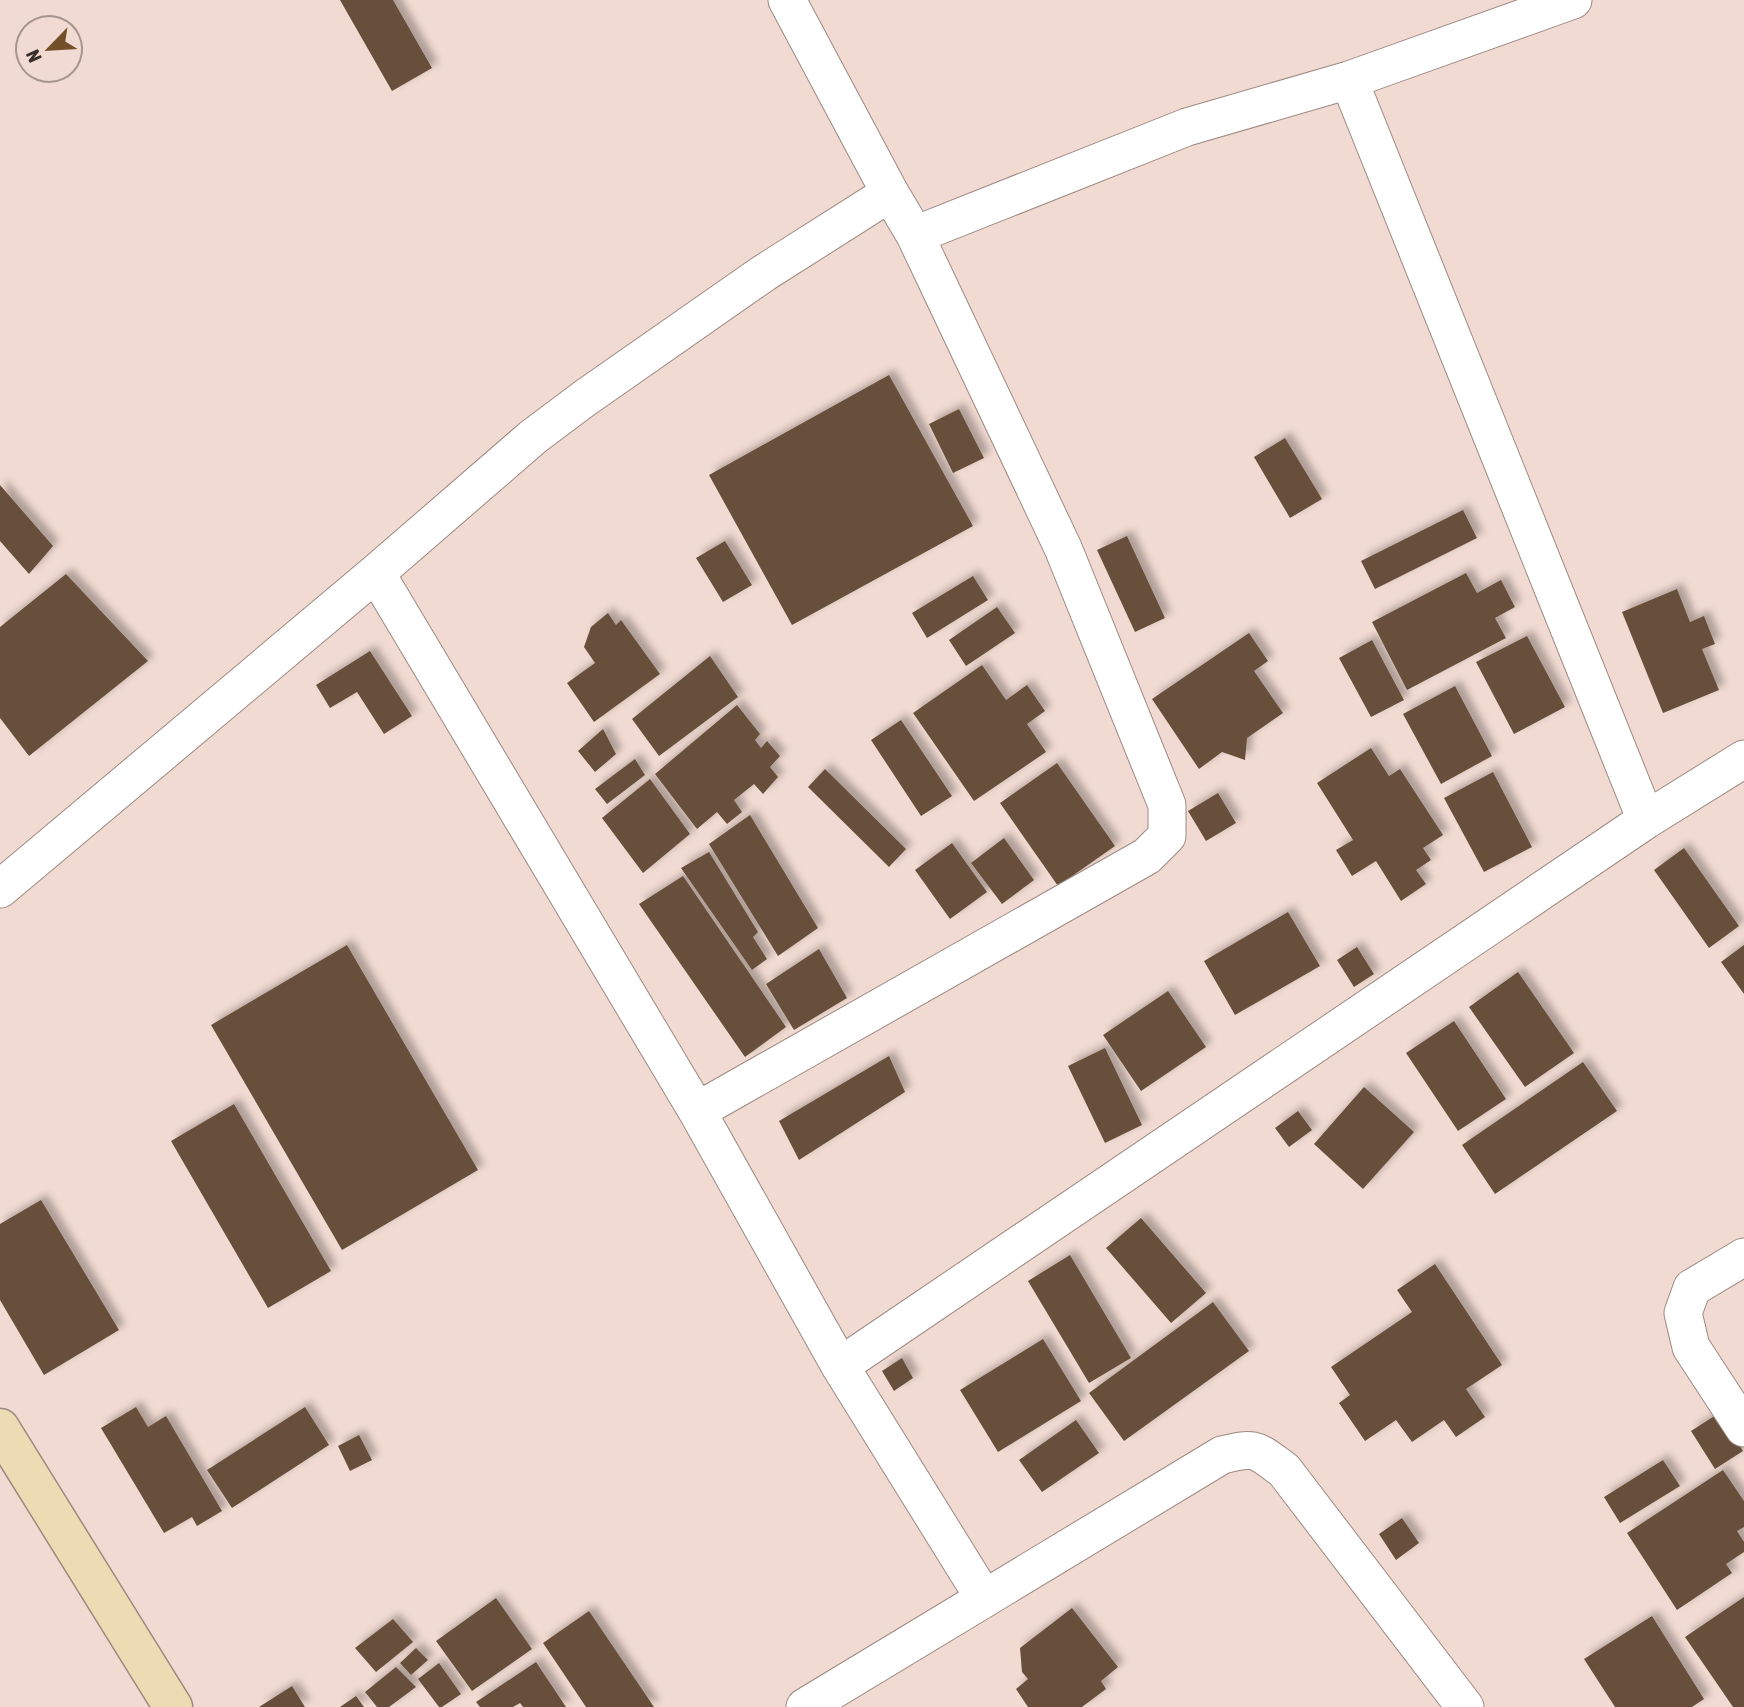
<svg xmlns="http://www.w3.org/2000/svg" width="1744" height="1707" font-family="'Asap Condensed',sans-serif">
<style>
.building{fill:#67503a;filter:url(#shadow)}
.lines{fill:none;stroke-linecap:round;stroke-linejoin:round}
.street-casing{stroke:#9d8981;stroke-width:39}
.secondary-casing{stroke:#9d8981;stroke-width:41}
.street{stroke:#fff;stroke-width:37}
.secondary{stroke:#eddcb3;stroke-width:38}
</style>
<defs>
<filter id="shadow"><feDropShadow dx="6" dy="-6" stdDeviation="3.5" flood-color="#0004"/></filter>
</defs>
<rect width="100%" height="100%" fill="#f0dad1"/>
<path class="building" d="M340 0H393L432 68 392 91Z
M889 375 973 526 792 625 709 475Z
M959 409 984 458 953 473 929 424Z
M1285 438 1322 499 1290 518 1254 457Z
M0 485 53 546 29 574 0 541Z
M1463 510 1477 538 1375 589 1361 561Z
M1127 536 1165 618 1135 632 1097 550Z
M725 541 752 585 723 602 696 558Z
M1466 573 1477 593 1501 580 1515 607 1495 618 1506 638 1407 690 1372 622Z
M66 574 148 661 29 756 0 718V627Z
M973 576 988 600 927 638 912 613Z
M1677 589 1690 622 1704 616 1715 644 1702 649 1719 690 1663 713 1622 612Z
M997 607 1015 633 966 666 949 640Z
M608 613 616 625 621 620 660 674 594 722 567 683 595 663 584 647 591 627Z
M1249 633 1268 661 1254 671 1283 713 1247 738 1245 760 1222 752 1199 769 1152 699Z
M1527 636 1565 707 1514 734 1476 662Z
M1372 640 1404 700 1371 717 1339 658Z
M370 651 412 716 384 734 357 692 330 708 316 685Z
M710 656 738 697 659 756 632 719Z
M982 665 1006 700 1027 685 1045 711 1027 724 1046 752 974 801 913 713Z
M1455 686 1492 756 1441 784 1403 714Z
M737 705 760 734 755 740 761 748 767 741 780 756 770 767 778 777 763 794 754 784 734 800 742 812 727 824 717 812 697 829 655 774Z
M901 720 952 796 921 816 871 740Z
M603 729 616 754 595 772 578 751Z
M1371 748 1389 776 1400 769 1443 835 1423 848 1431 860 1416 870 1426 884 1401 901 1376 861 1352 876 1336 850 1353 840 1317 783Z
M635 759 645 775 607 804 595 789Z
M1057 763 1115 846 1058 886 1000 803Z
M825 769 906 849 889 867 808 787Z
M1493 772 1532 847 1484 872 1444 798Z
M650 779 690 834 643 873 602 818Z
M1218 793 1236 823 1206 841 1188 811Z
M750 815 818 928 778 956 709 844Z
M1004 838 1034 880 1002 904 971 863Z
M952 843 987 892 950 919 915 870Z
M1684 848 1739 926 1709 948 1654 870Z
M709 852 758 932 753 937 767 959 752 970 681 868Z
M683 876 786 1027 745 1057 639 904Z
M1288 912 1320 966 1235 1015 1204 961Z
M347 945 478 1170 342 1250 211 1025Z
M1744 945V994L1721 962Z
M1357 947 1374 974 1354 987 1337 960Z
M819 949 847 998 794 1030 766 984Z
M1518 972 1574 1053 1525 1087 1469 1007Z
M1168 991 1206 1047 1141 1091 1103 1035Z
M1454 1021 1506 1099 1458 1131 1406 1053Z
M1105 1048 1142 1125 1105 1143 1068 1066Z
M889 1056 905 1092 799 1160 779 1121Z
M1583 1062 1617 1111 1495 1194 1462 1145Z
M1364 1087 1414 1132 1363 1189 1314 1144Z
M234 1104 331 1271 268 1308 171 1141Z
M1298 1111 1312 1130 1289 1147 1275 1128Z
M41 1200 119 1330 44 1375 0 1300V1224Z
M1141 1218 1206 1293 1171 1323 1106 1248Z
M1070 1255 1131 1358 1089 1383 1028 1281Z
M1435 1264 1502 1365 1466 1389 1485 1417 1456 1437 1444 1420 1412 1442 1396 1420 1365 1441 1339 1403 1350 1395 1331 1367 1412 1312 1397 1290Z
M1213 1302 1249 1351 1124 1441 1089 1393Z
M1043 1339 1081 1401 998 1452 960 1390Z
M902 1358 913 1378 894 1391 882 1371Z
M136 1407 148 1427 166 1416 222 1511 197 1526 192 1517 164 1533 101 1428Z
M305 1407 329 1445 232 1508 207 1470Z
M1719 1413 1743 1451 1715 1469 1691 1431Z
M1076 1420 1099 1453 1042 1492 1019 1460Z
M359 1435 372 1460 350 1471 338 1446Z
M1663 1460 1680 1486 1620 1523 1604 1497Z
M1723 1470 1744 1501V1527L1737 1531 1744 1542V1552L1726 1564 1732 1573 1677 1610 1627 1533Z
M1402 1518 1419 1543 1396 1560 1379 1534Z
M1744 1597V1707H1733L1685 1637Z
M496 1598 532 1649 472 1691 436 1641Z
M1072 1608 1118 1667 1101 1681 1106 1689 1082 1707H1028L1016 1689 1028 1679 1022 1672 1020 1648Z
M589 1611 654 1707H586L543 1643Z
M1652 1616 1704 1699 1692 1707H1615L1584 1659Z
M393 1619 413 1642 376 1672 355 1648Z
M416 1648 428 1660 411 1675 400 1663Z
M536 1662 566 1707H523L520 1703 513 1707H480L476 1702Z
M439 1663 461 1694 442 1707H439L418 1679Z
M396 1667 416 1687 389 1707H377L365 1692Z
M292 1686 305 1707H259Z
M356 1696 364 1707H340Z"/>
<g class="lines">
<g class="street-casing">
<path id="street" d="M1349 80 1646 820
M915 235 1187 127 1349 80 1573 0
M376 573 697 1111 840 1366 984 1598
M0 889 376 573 533 437 585 398 764 273 890 193
M697 1111 1147 856 1167 836V805L1063 548 915 235 890 193 787 0
M1744 1257 1692 1288 1683 1313 1691 1347 1744 1428
M840 1366 1646 820 1744 759
M805 1707 1222 1455C1257 1446 1256 1450 1284 1470L1465 1707"/>
</g>
<g class="secondary-casing">
<path id="secondary" d="M0 1428 173 1707"/>
</g>
<use href="#street" class="street"/>
<use href="#secondary" class="secondary"/>
</g>
<g transform="translate(49 49) rotate(245)"><circle r="33" fill="#f0dad1" stroke="#a6958f" stroke-width="2"/>
<path d="M0-5L12 26L0 18L-12 26Z" fill="#74502a"/>
<text y="-10" font-size="19" font-weight="bold" text-anchor="middle" fill="#362e2b">N</text>
</g>
</svg>
